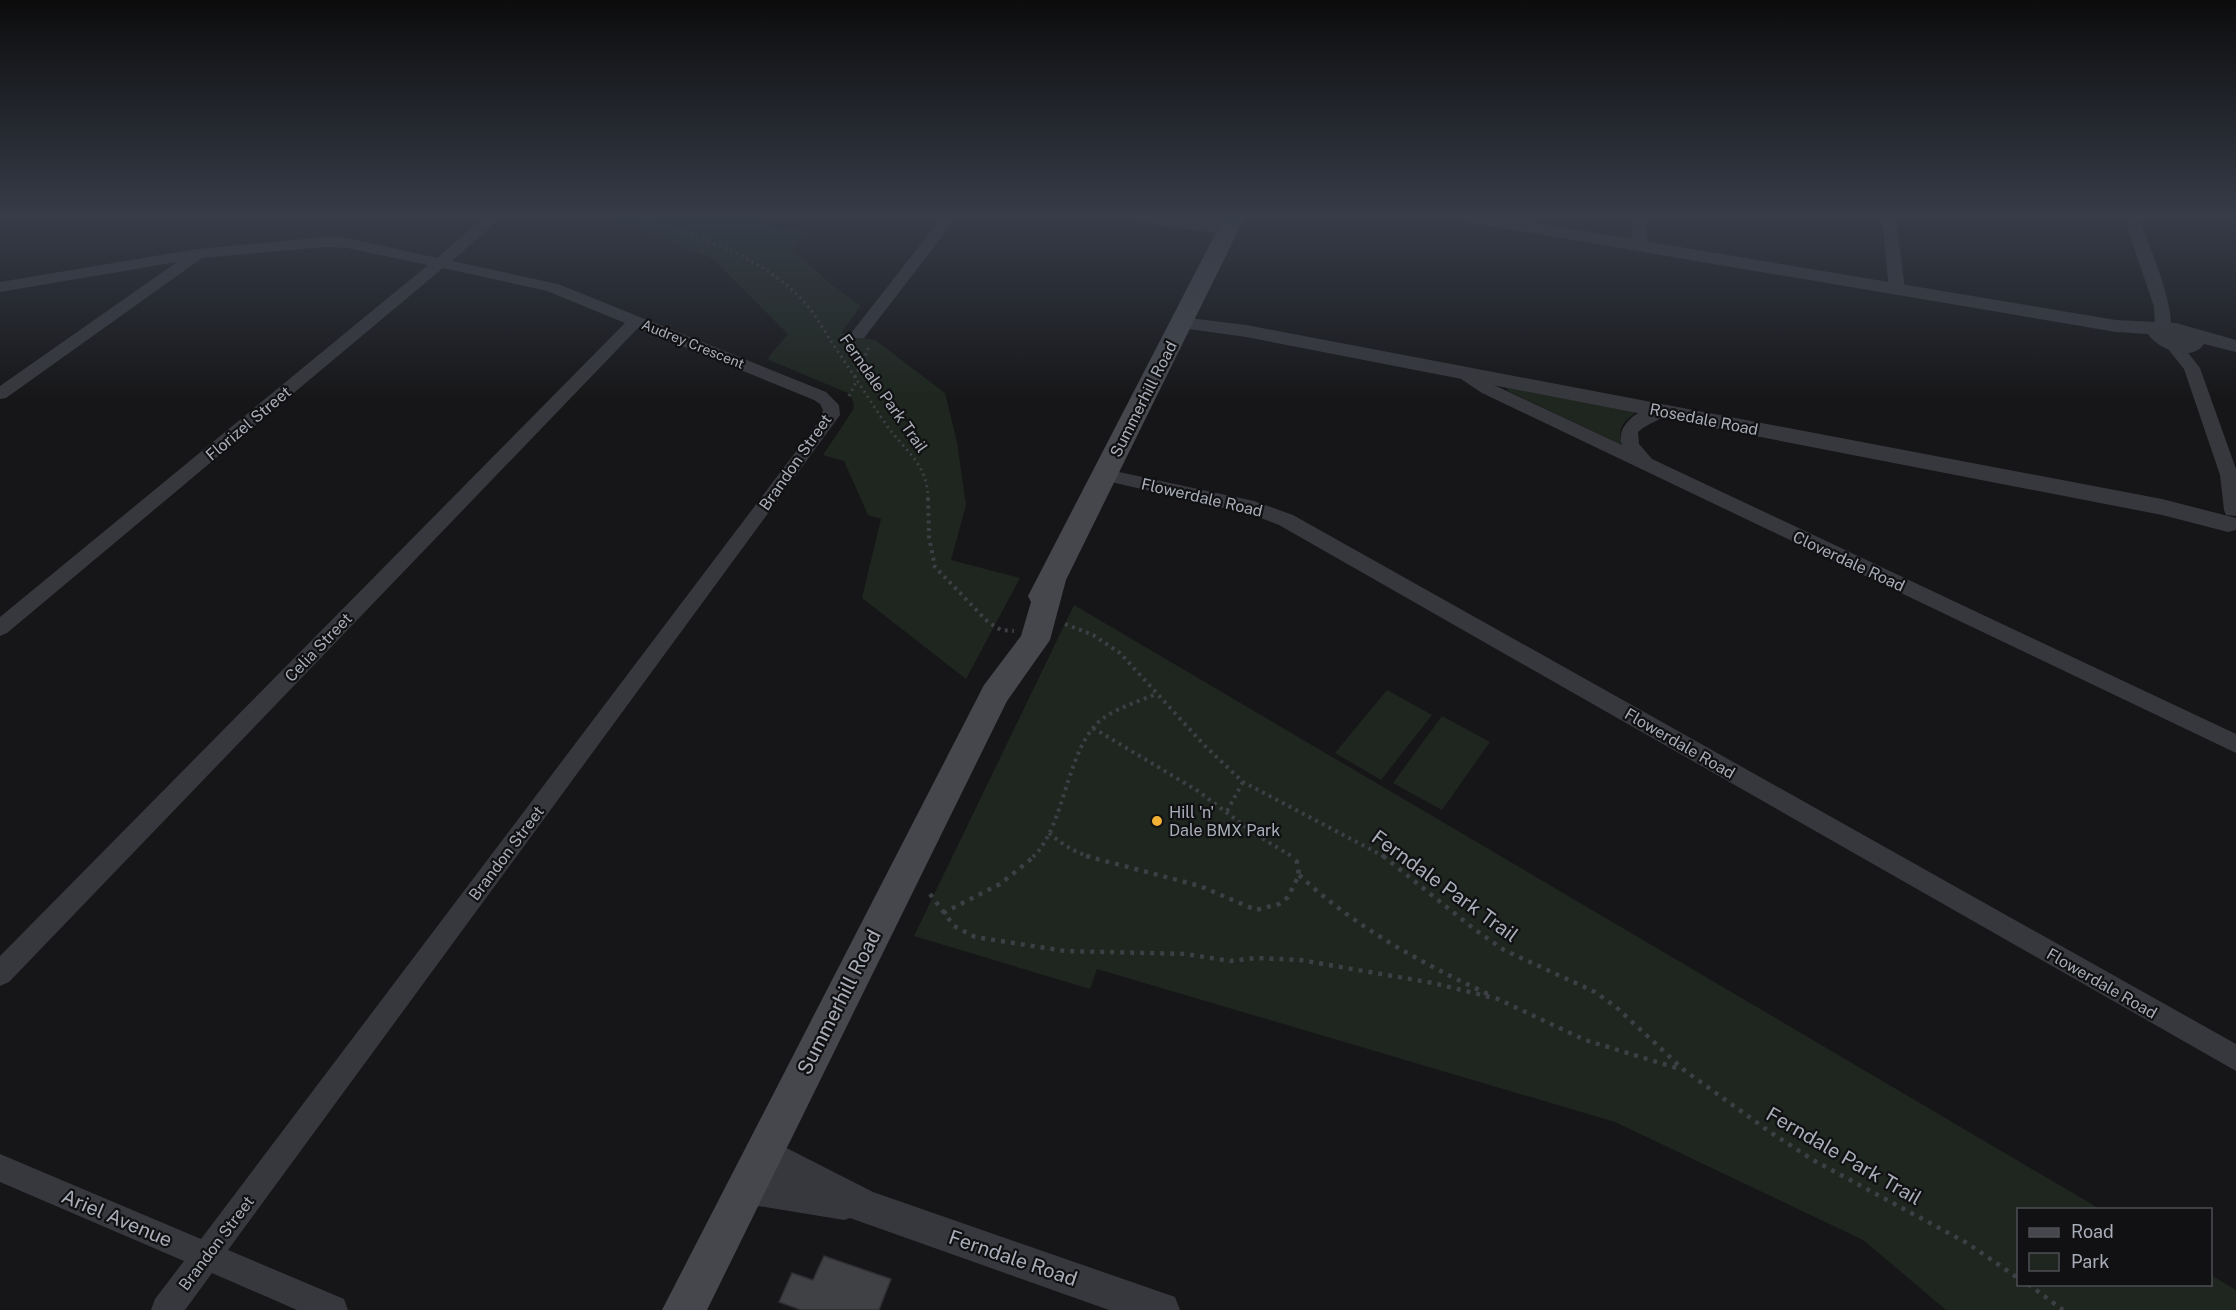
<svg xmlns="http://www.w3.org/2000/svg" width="2236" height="1310" font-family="'Public Sans',sans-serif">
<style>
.green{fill:#1e261f}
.building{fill:#404145;stroke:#303034;stroke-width:1.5}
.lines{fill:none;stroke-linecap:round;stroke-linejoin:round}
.path-far2{stroke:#3d3f44;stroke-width:3;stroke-dasharray:2 4;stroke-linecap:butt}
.path-far1{stroke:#3d3f44;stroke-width:4;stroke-dasharray:3 4.5;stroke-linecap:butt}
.path{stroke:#3d3f44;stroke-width:4.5;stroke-dasharray:4 6;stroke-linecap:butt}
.minor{fill:#37383d;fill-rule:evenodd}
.tertiary{fill:#37383d;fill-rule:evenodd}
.secondary{fill:#45474d;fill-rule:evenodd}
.poi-dot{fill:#f2b134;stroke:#111113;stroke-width:2}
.labels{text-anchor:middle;stroke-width:4.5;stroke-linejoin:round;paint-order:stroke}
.far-street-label{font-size:14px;fill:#a8adb8;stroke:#111113}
.street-label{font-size:16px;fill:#a8adb8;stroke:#111113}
.poi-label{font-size:16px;fill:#a8adb8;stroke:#111113;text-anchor:start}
.near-street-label{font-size:20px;fill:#a8adb8;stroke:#111113}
</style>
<rect width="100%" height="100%" fill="#161618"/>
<path class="green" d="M603 217H735L808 232 793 250 832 285 861 306 841 333 875 340 945 393 957 442 966 505 951 560 1020 578 966 679 862 598 881 519 868 515 844 461 823 455 853 410 854 404 850 394 767 359 788 334 713 259Z
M1506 387 1634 412V414C1623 422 1617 429 1622 443L1620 444 1508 391Z
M1074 605 2100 1209 2018 1210V1284H2210L2211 1275 2236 1290V1310H1946L1863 1240 1615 1122 1097 969 1090 989 914 936Z
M1387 690 1432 715 1381 780 1335 753Z
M1442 716 1490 742 1442 810 1393 783Z"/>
<path class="building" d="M824 1256 891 1279 879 1310H801L779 1302 792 1273 813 1280Z"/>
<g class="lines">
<path class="path-far2" d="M634 217C695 235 763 255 807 305 816 316 824 330 832 343 850 369 867 396 885 423 904 451 928 462 928 500
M855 377 870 345
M849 396 857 380"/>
<path class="path-far1" d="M928 498 929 537 935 567 988 622 1001 630 1014 631
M1065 624 1093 635 1120 653 1205 746 1243 782 1385 857
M1093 728 1198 791 1255 834 1293 857
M1227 811 1243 782
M1049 833C1062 844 1075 853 1092 857
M1033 857C1067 824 1066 743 1105 717 1119 707 1140 701 1156 694"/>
<path class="path" d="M1086 856 1200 886 1256 910 1279 904 1288 897 1299 875 1297 862 1292 856
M1383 856 1474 929 1504 950 1595 992 1616 1007 1684 1070 1770 1132 1813 1160 1967 1243 2018 1278
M1299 875C1355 927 1419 962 1488 994
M930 894 954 926 975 937 1065 951 1186 954 1230 961 1256 958 1300 960 1433 983 1498 999 1585 1040 1680 1069
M943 913 1000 884 1035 856
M2028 1284 2063 1310"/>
<path class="minor" d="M485 217H502L452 261 558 284 826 392 839 405 840 415 228 1250 344 1299 348 1310H297L212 1273 185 1310H151L155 1299 184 1261 0 1182V1154L201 1239 819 421 823 410 820 404 814 400 638 328 9 982 0 986V956L625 323 547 291 443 268 7 633 0 636V617L428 265 347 248 325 247 202 258 6 398 0 399V386L177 262 0 292V282L197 249 325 237 347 238 437 258Z
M942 217H957L864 338H852L850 335 852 332Z
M1634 217H1648L1646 246 1638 251 1630 246Z
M1882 217H1896L1905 290 1897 295 1889 290Z
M2124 217H2139C2146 238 2179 315 2169 331H2157L2155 328 2154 307Z
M2172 339 2178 340 2200 368 2236 469V516L2226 515 2224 510 2220 475 2184 369 2164 344Z
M1464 368 1494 385 1622 445C1614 423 1647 402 1667 407L1670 411C1663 420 1647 423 1638 432L1639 444 1652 459 2236 734V753L1482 393 1458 377 1455 373 1458 369Z
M1105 469 1254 501 1293 515 2236 1044V1071L1279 525 1250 514 1098 479 1096 475 1098 471Z"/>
<path class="tertiary" d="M1129 217H1179L1229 225 1235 226 1238 230 1235 234 1229 235 1138 222Z
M1457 217H1501L2116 320 2176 323 2236 340V352L2204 344C2191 363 2158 349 2148 334L2116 332 1466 222Z
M1181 317 1246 325 2162 499 2236 518V530L2228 532 2162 515 1246 337 1174 327 1171 323 1174 319Z
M763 1136 873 1192 1175 1297 1180 1310H1109L850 1218 844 1220 746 1204 734 1199 729 1187 734 1175 746 1170 766 1173 751 1165 746 1153 751 1141Z"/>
<path class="secondary" d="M1224 217H1245L1066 580 1050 640 1007 701 707 1310H662L984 685 1021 636 1031 602 1028 596Z"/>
</g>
<linearGradient id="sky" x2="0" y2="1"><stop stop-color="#0c0c0d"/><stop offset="0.54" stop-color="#363c48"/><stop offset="1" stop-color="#363c48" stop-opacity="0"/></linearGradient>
<rect width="2236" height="401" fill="url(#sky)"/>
<circle class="poi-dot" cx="1157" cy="821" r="6"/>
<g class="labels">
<g class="far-street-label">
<text transform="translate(693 344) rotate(22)" y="5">Audrey Crescent</text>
</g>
<g class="street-label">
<text transform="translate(884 393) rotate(55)" y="6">Ferndale Park Trail</text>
<text transform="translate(1143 399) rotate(-63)" y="6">Summerhill Road</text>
<text transform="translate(1704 419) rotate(11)" y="6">Rosedale Road</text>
<text transform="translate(248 423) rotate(-40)" y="6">Florizel Street</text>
<text transform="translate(795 462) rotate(-55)" y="6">Brandon Street</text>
<text transform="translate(1202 497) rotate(13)" y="6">Flowerdale Road</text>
<text transform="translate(1849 561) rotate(25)" y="6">Cloverdale Road</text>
<text transform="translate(318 647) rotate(-46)" y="6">Celia Street</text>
<text transform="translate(1680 743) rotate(30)" y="6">Flowerdale Road</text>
<text transform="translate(506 853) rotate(-53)" y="6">Brandon Street</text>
<text transform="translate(2102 983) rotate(30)" y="6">Flowerdale Road</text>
<text transform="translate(216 1243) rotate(-53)" y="6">Brandon Street</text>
</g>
<g class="poi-label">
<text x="1169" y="818">Hill 'n'<tspan x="1169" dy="18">Dale BMX Park</tspan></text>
</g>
<g class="near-street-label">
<text transform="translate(1445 886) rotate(36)" y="7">Ferndale Park Trail</text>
<text transform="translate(839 1002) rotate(-63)" y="7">Summerhill Road</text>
<text transform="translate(1844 1156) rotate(30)" y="7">Ferndale Park Trail</text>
<text transform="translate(117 1218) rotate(23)" y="7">Ariel Avenue</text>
<text transform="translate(1013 1258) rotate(19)" y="7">Ferndale Road</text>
</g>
</g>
<rect x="2017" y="1208" width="195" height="78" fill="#111113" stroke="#4d4f55" stroke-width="1.5"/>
<rect x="2029" y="1228" width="30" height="9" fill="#45474d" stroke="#4d4f55" stroke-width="1.5"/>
<text x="2071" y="1238" font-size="18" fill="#a8adb8">Road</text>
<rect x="2029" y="1253" width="30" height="18" fill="#1e261f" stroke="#4d4f55" stroke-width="1.5"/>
<text x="2071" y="1268" font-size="18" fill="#a8adb8">Park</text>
</svg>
